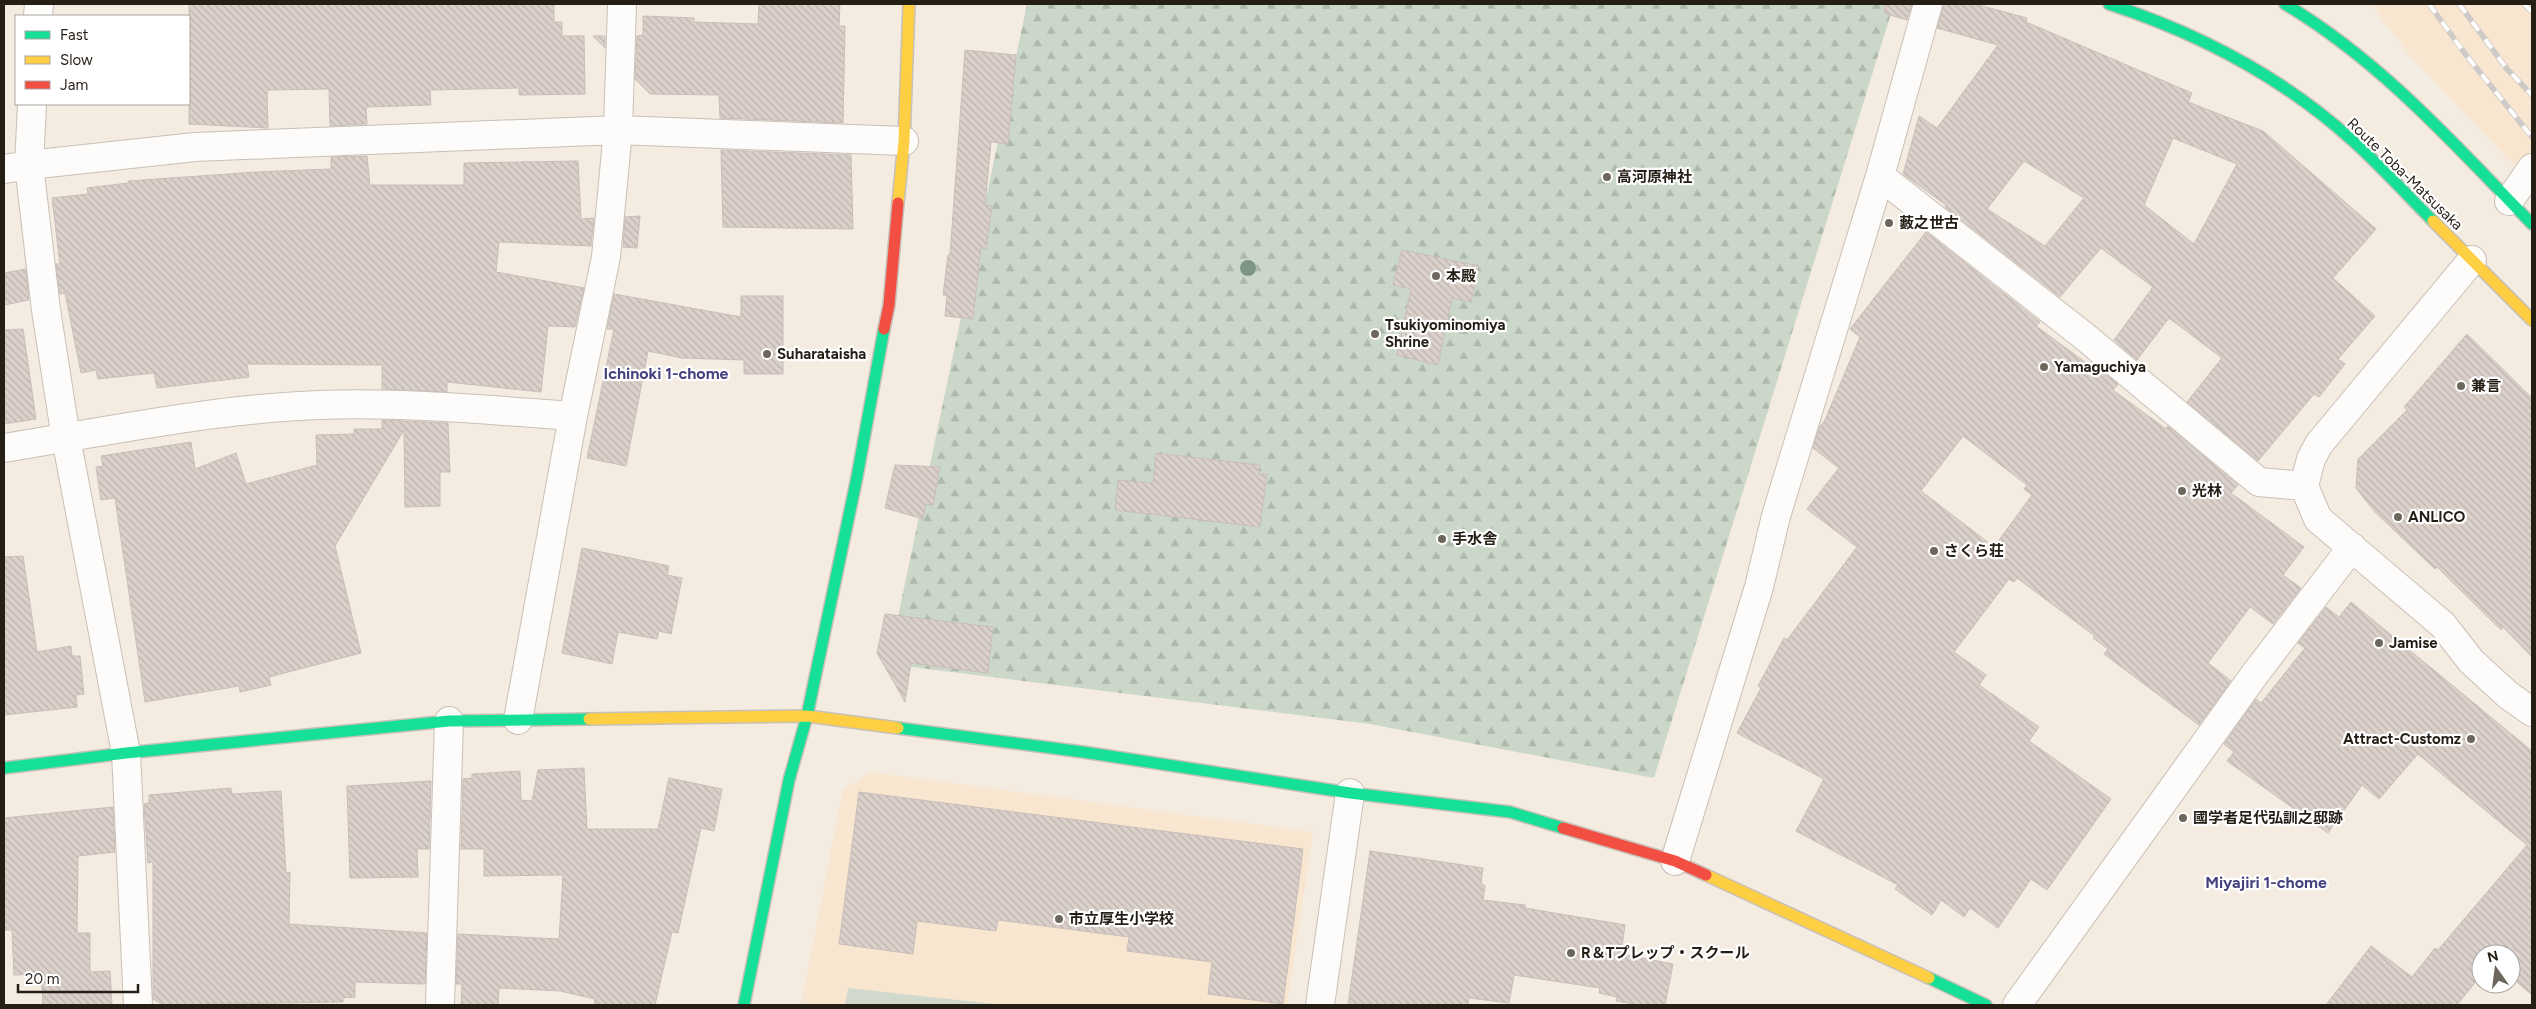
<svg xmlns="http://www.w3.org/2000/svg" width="2536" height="1009" font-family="Figtree,'Noto Sans JP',sans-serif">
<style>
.built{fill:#f8e6d0}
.forest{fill:url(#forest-firs)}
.pitch{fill:#d1d9cd}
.building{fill:url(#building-back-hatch);stroke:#c9beb9;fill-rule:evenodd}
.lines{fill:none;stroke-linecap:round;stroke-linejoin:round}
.street-casing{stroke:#c8c0b7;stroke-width:30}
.fast-casing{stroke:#c8c0b7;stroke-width:14}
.slow-casing{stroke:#c8c0b7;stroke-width:14}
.jam-casing{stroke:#c8c0b7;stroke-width:14}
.street{stroke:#fdfcfa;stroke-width:28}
.fast{stroke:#16e098;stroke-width:11}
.slow{stroke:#ffcf43;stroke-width:11}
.jam{stroke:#f24e42;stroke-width:11}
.rail-casing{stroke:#cdcac7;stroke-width:5.5}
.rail{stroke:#fff;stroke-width:4;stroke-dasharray:11;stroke-linecap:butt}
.tree{fill:#7d9683}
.poi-dot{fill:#6d665c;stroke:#fff;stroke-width:2}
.labels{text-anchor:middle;stroke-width:4.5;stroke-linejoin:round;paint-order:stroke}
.street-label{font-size:15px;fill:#251e15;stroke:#fff}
.poi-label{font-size:15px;font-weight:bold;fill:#251e15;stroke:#fff;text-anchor:start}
.neighbourhood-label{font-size:16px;font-weight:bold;fill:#45427f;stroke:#fff}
</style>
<defs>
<pattern id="forest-firs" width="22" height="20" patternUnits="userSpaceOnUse" patternTransform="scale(1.25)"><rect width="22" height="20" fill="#cbd8c9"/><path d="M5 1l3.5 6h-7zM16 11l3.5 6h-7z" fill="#aeb9ac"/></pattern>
<pattern id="building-back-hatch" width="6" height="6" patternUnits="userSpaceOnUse" patternTransform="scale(1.25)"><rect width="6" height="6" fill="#dbd1ca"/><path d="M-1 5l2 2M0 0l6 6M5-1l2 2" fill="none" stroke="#bcb3ad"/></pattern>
</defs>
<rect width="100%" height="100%" fill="#f4ebe1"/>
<path class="built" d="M2371 4H2532V185L2407 52Z
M870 772 1313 832 1287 1005H801L843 790Z"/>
<path class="forest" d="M1027 4H1894L1654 778 1370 724 888 664Z"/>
<path class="pitch" d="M848 988 1004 1005H845Z"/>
<path class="building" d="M189 4H554V22H562V36H584L585 94 519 95V88L430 90 431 105 366 107 367 124 330 126 329 89 267 90 268 128 189 124Z
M759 4H840L839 26H845L843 123 720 118 719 95 650 94 635 79 637 36 643 35V16L694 18V22L758 24Z
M1886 4H1912L1907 20 1884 13Z
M1943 4H1975L2027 18 2026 22 2192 93 2188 102 2263 131 2376 229 2333 278 2375 316 2338 359 2345 364 2319 397 2314 394 2258 461 2187 402 2222 358 2169 318 2137 360 2114 340 2153 287 2101 248 2060 297 1945 207 1946 205 1903 174 1919 116 1937 128 1998 45 1937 28ZM2173 138 2237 164 2194 244 2144 205ZM2024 161 2084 198 2045 246 1987 209Z
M593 36H605V48Z
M965 50 1016 55 1008 144 991 142 985 205 992 206 986 249 981 248 973 319 945 316 947 296 943 295 948 255H950Z
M721 150 851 155 853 229 723 227Z
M367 156 370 185H464V163L578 161 581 219 594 218 591 246 499 242 496 272 584 288 575 327 548 326 541 392 447 382V392L382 389V365L247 364 249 377 157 388 154 373 98 379 96 370 81 373 65 293 60 294 56 264H60L52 198 88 194 87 188 128 183V181L256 172 331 169V157Z
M640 216 637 248 623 247 625 217Z
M1926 232 2040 322 2036 326 2093 368 2095 365 2118 384 2113 390 2166 429 2168 426 2238 485 2231 493 2304 547 2283 575 2301 588 2273 624 2250 607 2208 663 2231 681 2199 725 2104 654 2108 649 2093 638 2095 636 2017 578 2014 582 2009 579 1954 652 1986 675 1979 685 2039 727 2029 741 2111 799 2047 890 2031 879 1998 928 1970 908 1964 917 1941 900 1932 915 1895 889 1898 885 1796 831 1824 779 1737 733 1761 688 1758 686 1784 638 1787 640 1857 547 1807 509 1839 468 1813 448 1819 428 1825 420 1860 337 1850 329ZM1963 436 2027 485 2024 489 2032 495 1994 547 1921 491Z
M1402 250 1479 266 1471 302 1452 298 1438 365 1397 355 1411 289 1393 285Z
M26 269 29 300 4 305V273Z
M614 294 741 317V296H783V374H744V360L682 358 648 351 626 466 587 458 614 329H607Z
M23 329 36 419 4 424V330Z
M2467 334 2532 398V657L2503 627 2501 630 2437 567 2435 569 2375 512 2356 488 2358 459 2407 410 2404 407Z
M382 420 448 423 450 472H440V506L405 507 404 430 335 546 361 653 269 677 271 685 240 692 239 686 145 702 115 498 101 500 96 467 103 466 101 456 191 442 195 469 236 453 246 484 317 465 316 435 354 434V429H382Z
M1156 453 1260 465 1258 474H1267L1260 527 1115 510 1118 480 1153 483Z
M895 465 940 467 933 505 926 504 923 519 885 508Z
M582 548 669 566 667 575 682 578 671 634 659 631 657 639 618 632 612 664 562 653Z
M23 556 37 652 71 646 72 656H80L84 694 76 695 77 707 4 715V557Z
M2351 602 2532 751V995L2511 977V954H2481V975L2457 1005H2326L2371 946 2412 977 2435 948 2438 950 2527 845 2418 754 2379 799 2362 785 2328 833 2227 761 2234 752 2224 744 2256 699 2261 703 2305 648 2298 643 2326 607 2339 617Z
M885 614 993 627 988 673 911 663 905 702 877 653Z
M584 768 587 829H658L669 778 722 789 714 831 701 828 678 933 672 932 655 1005H594L595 999 560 991 499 988 498 1005H461L462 984H456L458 934 559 939 563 875 484 876V849H461L463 779 472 778V774L520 771 521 800 532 801 538 770Z
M431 781 429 849H417L418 877 350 878 347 786Z
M231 788 232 794 281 791 286 873 290 872 289 924 427 933 425 984 355 982V997L343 998V1002L163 1005 153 999V862L148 863 144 804 149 803V795Z
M859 792 1303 849 1283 1004 1208 994 1212 962 1127 951 1129 937 998 920 996 931 917 921 913 954 839 944Z
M113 807 115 852 78 856 77 933H90V972L110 971 112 1005H43L41 974 14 975 12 930H4V818Z
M1370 851 1483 868 1481 883 1485 886 1483 900 1525 905V908L1625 925 1621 954 1673 964 1665 1005H1639L1616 1001 1617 997 1599 993 1600 988 1514 975 1509 1003 1469 998 1468 1005H1348Z"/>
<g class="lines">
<g class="street-casing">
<path id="street" d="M38 16 39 4
M32 104 29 165 46 310 66 438 126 753 138 1005
M4 169 29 165 195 147 618 130 904 141
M1880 176 2084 336 2259 482 2304 486
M2509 201 2532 168
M2472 260 2319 444 2311 459 2304 486 2318 519 2443 625 2471 661 2508 695 2532 712
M4 448C108 431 214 409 319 405 404 402 488 410 573 416
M518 720 573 416 606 257 618 130 622 4
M1675 861 1759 587 1776 516 1880 176 1928 4
M440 1005 449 721
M1320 1005 1350 793
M2017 1005 2255 674 2352 547"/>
</g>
<g class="fast-casing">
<path id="fast" d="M2109 4C2198 33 2282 77 2352 140 2380 165 2406 194 2433 221
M2285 4C2382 62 2454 144 2532 224
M898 728 1083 752 1350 793 1510 812 1563 828
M4 768 126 753 449 721 589 719
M1929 978 1986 1005
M744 1005 789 780 807 716 857 477 884 329"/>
</g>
<g class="slow-casing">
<path id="slow" d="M898 203 904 141 909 4
M2433 221 2532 320
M589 719 807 716 898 728
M1706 875 1929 978"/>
</g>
<g class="jam-casing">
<path id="jam" d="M884 329 889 305 898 203
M1563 828 1675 861 1706 875"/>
</g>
<use href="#street" class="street"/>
<use href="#fast" class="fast"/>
<use href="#slow" class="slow"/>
<use href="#jam" class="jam"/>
<g class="rail-casing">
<path id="rail" d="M2429 4 2466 55 2532 137
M2459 4 2507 69 2532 95
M2524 4 2532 12"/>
</g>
<use href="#rail" class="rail"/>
</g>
<circle class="tree" cx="1248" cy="268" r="8"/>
<g class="poi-dot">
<circle cx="1607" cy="177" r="5"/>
<circle cx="1889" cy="223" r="5"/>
<circle cx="1436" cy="276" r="5"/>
<circle cx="1375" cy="334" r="5"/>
<circle cx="767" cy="354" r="5"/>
<circle cx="2044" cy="367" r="5"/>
<circle cx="2461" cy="386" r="5"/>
<circle cx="2182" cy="491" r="5"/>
<circle cx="2398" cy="517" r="5"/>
<circle cx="1442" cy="539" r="5"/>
<circle cx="1934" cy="551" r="5"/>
<circle cx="2379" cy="643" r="5"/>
<circle cx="2471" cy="739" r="5"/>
<circle cx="2183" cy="818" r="5"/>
<circle cx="1059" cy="919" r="5"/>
<circle cx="1571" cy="953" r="5"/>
</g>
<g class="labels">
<g class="street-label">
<text transform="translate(2405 174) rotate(44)" y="5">Route Toba-Matsusaka</text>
</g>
<g class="poi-label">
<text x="1617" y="182">高河原神社</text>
<text x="1899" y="228">藪之世古</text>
<text x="1446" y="281">本殿</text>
<text x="1385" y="330">Tsukiyominomiya<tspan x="1385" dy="17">Shrine</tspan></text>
<text x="777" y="359">Suharataisha</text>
<text x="2054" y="372">Yamaguchiya</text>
<text x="2471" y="391">兼言</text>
<text x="2192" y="496">光林</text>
<text x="2408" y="522">ANLICO</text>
<text x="1452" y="544">手水舎</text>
<text x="1944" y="556">さくら荘</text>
<text x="2389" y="648">Jamise</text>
<text x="2461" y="744" text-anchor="end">Attract-Customz</text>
<text x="2193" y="823">國学者足代弘訓之邸跡</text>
<text x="1069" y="924">市立厚生小学校</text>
<text x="1581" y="958">R＆Tプレップ・スクール</text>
</g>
<g class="neighbourhood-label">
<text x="666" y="379">Ichinoki 1-chome</text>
<text x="2266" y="888">Miyajiri 1-chome</text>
</g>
</g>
<rect width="2536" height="1009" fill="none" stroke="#251e15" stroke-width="10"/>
<rect x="15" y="15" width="175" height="90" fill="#ffffff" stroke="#a8a5a1"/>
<rect x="25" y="31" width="25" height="8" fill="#16e098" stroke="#a8a5a1"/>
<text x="60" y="40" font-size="15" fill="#251e15">Fast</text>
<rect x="25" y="56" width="25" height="8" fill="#ffcf43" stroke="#a8a5a1"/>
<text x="60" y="65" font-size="15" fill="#251e15">Slow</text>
<rect x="25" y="81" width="25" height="8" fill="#f24e42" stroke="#a8a5a1"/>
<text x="60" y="90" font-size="15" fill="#251e15">Jam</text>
<g transform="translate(2496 969) rotate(346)"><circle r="24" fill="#ffffff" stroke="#a8a5a1"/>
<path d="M0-4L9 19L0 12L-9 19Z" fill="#6d665c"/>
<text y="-8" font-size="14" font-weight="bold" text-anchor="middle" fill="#251e15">N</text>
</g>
<path d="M18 984v8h120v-8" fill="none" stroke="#251e15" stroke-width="2.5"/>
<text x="25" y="984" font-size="15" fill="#251e15" stroke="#ffffff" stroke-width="4" paint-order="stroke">20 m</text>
</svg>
